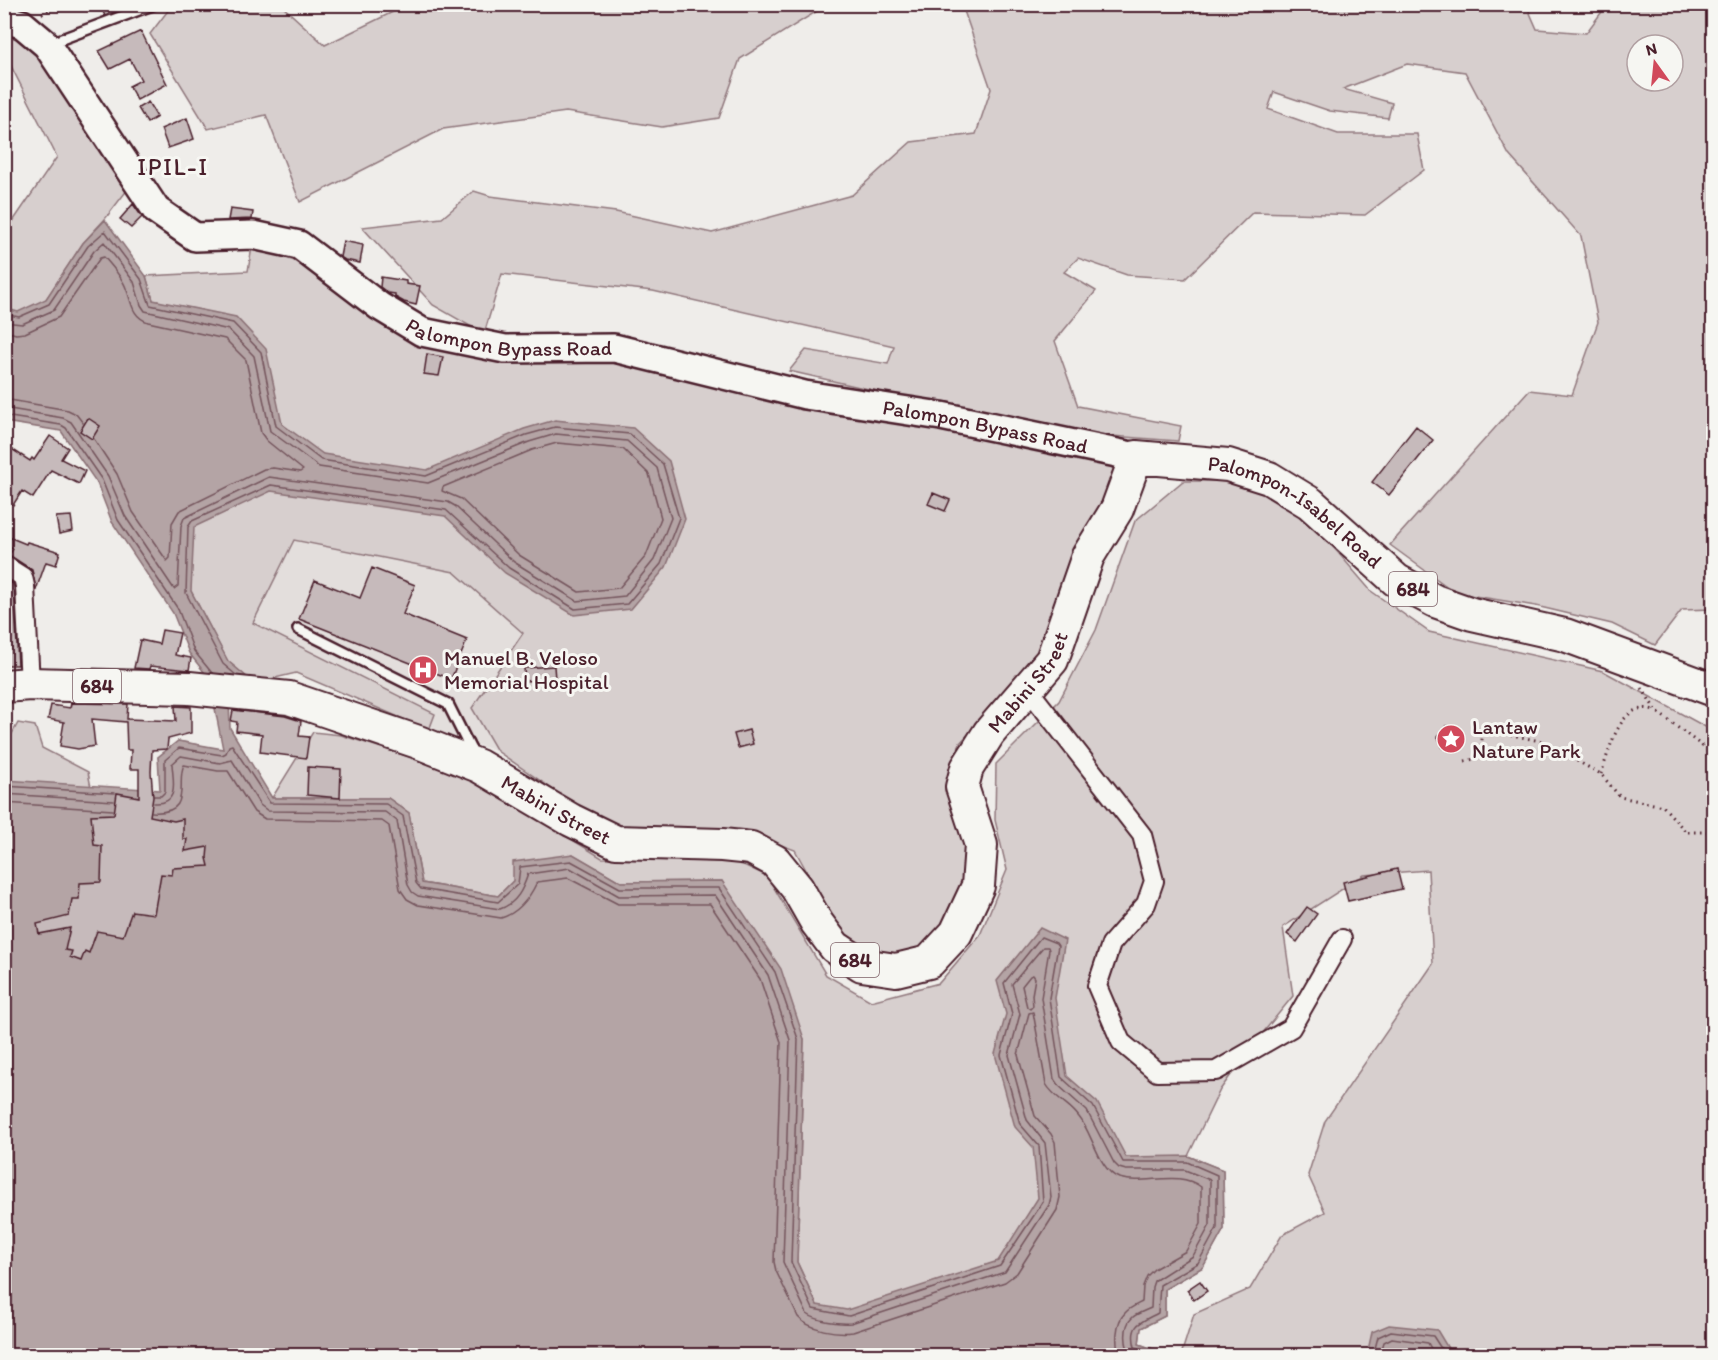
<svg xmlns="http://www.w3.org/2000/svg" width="1718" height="1360" font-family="Itim,sans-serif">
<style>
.built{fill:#e3dedc}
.green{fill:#d7cfce;stroke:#90777c;stroke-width:1.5;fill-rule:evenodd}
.water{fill:#b4a4a5;stroke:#8a6f74;stroke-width:1.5}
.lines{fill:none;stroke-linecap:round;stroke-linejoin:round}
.shore{stroke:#74545c;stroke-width:1.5}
.building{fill:#c6babb;stroke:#4a1f2b;stroke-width:1.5}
.lane-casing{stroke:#4a1f2b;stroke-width:14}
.street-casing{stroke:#4a1f2b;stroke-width:22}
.primary-casing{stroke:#4a1f2b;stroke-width:32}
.highway-casing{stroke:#4a1f2b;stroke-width:36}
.path{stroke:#4a1f2b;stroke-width:3;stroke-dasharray:1.5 4.5;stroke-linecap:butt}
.lane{stroke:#f6f6f2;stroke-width:9}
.street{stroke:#f6f6f2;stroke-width:18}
.primary{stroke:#f6f6f2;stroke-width:27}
.highway{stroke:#f6f6f2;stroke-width:32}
.labels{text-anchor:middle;stroke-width:6;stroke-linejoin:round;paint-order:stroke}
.shield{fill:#f6f6f2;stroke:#7e6067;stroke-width:1.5}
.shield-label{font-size:20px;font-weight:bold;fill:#4a1f2b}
.street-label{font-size:21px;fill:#4a1f2b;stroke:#f6f6f2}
.poi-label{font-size:21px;fill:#4a1f2b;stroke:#f6f6f2;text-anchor:start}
.quarter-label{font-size:24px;letter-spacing:1.5px;fill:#4a1f2b;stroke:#f6f6f2}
</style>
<rect width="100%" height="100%" fill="#efedea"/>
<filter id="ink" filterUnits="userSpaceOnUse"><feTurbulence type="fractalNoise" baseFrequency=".0167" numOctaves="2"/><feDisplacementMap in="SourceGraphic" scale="12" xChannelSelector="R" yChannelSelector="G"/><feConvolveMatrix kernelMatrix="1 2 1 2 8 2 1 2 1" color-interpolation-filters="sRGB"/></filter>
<g filter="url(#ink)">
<path class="built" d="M294 540 454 572 524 633 472 708 497 751 429 730 435 715 253 623Z"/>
<path class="green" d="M173 4 281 5 325 45 407 5H827L740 59 719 118 662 127 566 112 443 129 300 202 266 115 208 129 150 34Z
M1526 4 1537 29 1586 33 1607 5H1713V609L1682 610 1655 645 1612 624 1536 606 1456 593 1390 545 1529 390 1572 395 1598 322 1581 236 1509 155 1465 72 1407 64 1343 89 1392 103 1388 118 1330 111 1274 92 1268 109 1338 134H1417L1424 170 1365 215 1253 212 1185 279 1127 275 1078 258 1064 272 1096 291 1055 341 1078 406 1181 426 1178 441 1058 432 789 371 806 350 888 364 894 346 653 291 502 274 484 334 433 305 362 227 442 218 474 191 490 196 616 212 712 233 852 195 911 142 976 134 991 89 962 5ZM1637 45H1673V81H1637Z
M5 36 19 39 42 52 128 189 105 219 83 243 46 299 153 300 146 276 248 271 252 247 295 261 395 332 441 351 531 360 611 358 1104 462 1119 473 1038 661 960 743 950 774 970 832 971 881 937 942 913 956H872L844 939 795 850 749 833 615 832 497 751 472 708 523 633 454 572 294 540 253 623 435 714 429 730 296 673 254 683 228 662 191 591 112 522 77 397 5 411V233L57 157 5 54Z
M1183 481H1242L1310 520 1371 591 1429 632 1603 671 1713 731V1355H1181L1194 1314 1250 1289 1282 1235 1325 1212 1308 1175 1325 1121 1433 964 1428 870 1364 875 1283 927 1293 996 1252 1046 1220 1090 1188 1156 1223 1170 1224 1229 1203 1267 1165 1289V1316L1141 1328 1139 1344 1170 1355 791 1356 817 1305 797 1262 804 1039 722 881 621 882 573 854 513 881 498 896 422 883 409 813 388 798H272L74 1356 5 902V742L8 741 18 723 35 726 42 748 88 772 93 798 187 876 158 757 178 741 223 750 272 798 313 732 341 735 466 775 602 858 731 859 767 876 826 975 871 1001 939 983 980 935 1007 870 995 820 996 764 1059 701 1096 630 1135 521Z"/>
<path class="water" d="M105 220 146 276 153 300 236 317 266 349 282 424 323 454 427 470 524 429 555 420 633 428 669 461 685 519 666 567 631 609 574 615 505 573 445 516 271 491 194 527 191 591 228 661 254 683 229 699 230 728 272 798H388L409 813 422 883 498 896 513 881V862L573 854 621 882 722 881 781 969 804 1039 797 1262 817 1305 847 1310 998 1261 1038 1198 1033 1147 1015 1127 995 1054 1006 1014 997 981 1040 928 1065 940 1055 998 1067 1076 1097 1102 1126 1157 1188 1156 1223 1170 1224 1229 1203 1267 1165 1289V1316L1141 1328 1139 1344 1170 1355H5V780L160 790 158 757 178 741 223 749 209 678 189 653 173 613 112 522 97 483 61 431 5 422 4 308 18 312 46 299 83 243Z
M1389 1325 1437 1330 1449 1350 1448 1355H1367L1372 1332Z"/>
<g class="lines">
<path class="shore" d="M4 314 19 317 49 304 88 246 105 231 141 279 150 305 233 323 261 352 276 426 321 460 426 476 526 435 555 427 630 434 663 464 679 518 661 564 627 604 575 609 509 568 446 510 271 485 192 521 188 527 186 593 223 664 236 675
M4 322 22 324 54 310 94 251 104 242 134 282 141 305 145 311 229 330 254 356 270 431 319 467 428 483 529 442 556 434 627 441 657 468 671 518 654 560 625 596 577 601 514 562 455 506 448 502 269 477 184 518 181 526 178 586 174 589 125 516 108 476 71 422 63 418 4 408
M4 331 16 334 25 333 59 317 100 258 104 257C112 266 122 277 126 288 132 302 131 316 148 322L225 339 246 360 261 433 267 441 303 470 300 472 273 468 264 469 179 511 172 523 170 558 167 561 133 512 117 474 94 439
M4 399 68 410 76 414 83 423
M4 416 61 425 66 428 102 480 118 520 178 609 194 651 212 673
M557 443 623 449 649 474 661 518 646 556 619 588 579 592 519 555 461 499 442 491 443 487 532 450Z
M4 786 115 793
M4 794 114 801
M154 796H161L165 792V760L179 748 222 755 226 753 229 746 232 745 270 803 386 804 403 816 416 883 421 889 498 902 518 884 520 867 571 861 620 888H719L775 972 798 1039 791 1262 813 1309 849 1316 1000 1266 1043 1202 1039 1146 1020 1124 1001 1055 1012 1014 1004 983 1041 937 1056 943 1058 946 1049 998 1061 1077 1093 1106 1123 1162H1187L1217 1175V1228L1198 1263 1160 1285 1158 1313C1141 1322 1129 1324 1135 1347L1152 1356
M4 803 113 810
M154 803C180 805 173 781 172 764L181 756 220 763 232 760 260 805 268 811 385 812 397 821 408 885 412 892 418 896 500 909C517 903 523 889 528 874L570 868 619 896 715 895 768 975 790 1040 783 1262 807 1314C817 1321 839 1324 851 1323L1005 1272 1049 1205 1051 1197 1045 1143 1027 1120 1009 1055 1020 1014 1012 984 1043 947H1048L1049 950 1041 998 1054 1079 1058 1085 1087 1111 1114 1163 1119 1168 1126 1170H1185L1210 1180V1225L1193 1256 1154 1281 1152 1287 1151 1308C1145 1311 1137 1313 1132 1318 1123 1326 1124 1347 1132 1356
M152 812C195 815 175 781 184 765L218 771H228L254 812 265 819 382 821 389 826 400 889 407 899 418 905 501 918C518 913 530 897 537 882L568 878 618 904H710L760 979 781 1042 774 1262 776 1271 798 1317C809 1330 837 1334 853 1332L1005 1282 1017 1273 1057 1210 1060 1197 1055 1142 1051 1134 1035 1116 1018 1055 1029 1013 1033 1012 1046 1084C1054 1098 1070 1104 1079 1117 1092 1132 1099 1171 1119 1178 1145 1186 1178 1169 1201 1187V1224L1186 1251 1154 1269 1147 1276 1143 1286 1142 1302C1136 1305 1129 1308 1125 1313 1115 1323 1115 1344 1120 1356
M1033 975 1035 978 1032 995 1033 1006 1030 1009 1027 1007 1022 986 1030 976Z
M1373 1356 1378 1337 1391 1331 1433 1336 1442 1350 1443 1356
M1380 1356 1384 1342 1392 1338 1428 1343 1435 1356"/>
</g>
<path class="building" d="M100 4H134L105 16Z
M141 31 167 84 137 100 129 86 141 80 130 59 110 69 99 51Z
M148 102 157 117 147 123 138 108Z
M187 118 194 139 168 148 161 129Z
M133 204 142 217 131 228 120 219Z
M230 209 253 212 252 219 228 220Z
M343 241 363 245 360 263 345 260 340 257Z
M381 277 406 281V284L420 286 416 305 404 302 395 297V294L388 293 380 287Z
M427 354 443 357 439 376 424 374Z
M88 418 100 426 92 439 80 431Z
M1416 426 1433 440 1389 495 1372 482Z
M50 436 68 448 61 459 85 471 79 484 51 470 33 498 22 491 13 505 4 500V444L30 461 32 458 34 460Z
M933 493 950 500 945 511 928 504Z
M71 516 73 531 59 534 56 517Z
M4 535 26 544 27 542 60 552 56 565 46 562 36 590 32 570 9 555 13 549 4 544Z
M372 568 415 585 403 614 467 640 451 679 299 619 315 580 360 598Z
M4 579 13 584 14 588 18 665H4Z
M162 630 180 633 175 655 191 658 189 670 150 666 149 669 134 668 140 640 159 644Z
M554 666 555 679 525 681 524 668Z
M71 703 128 704 127 719 176 721 175 706 191 707V733L168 739 167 749 152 750 151 772 153 797 150 816 174 821 183 819V839H187L185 851 208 847 207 858 209 866 173 868 172 875 161 874 154 914 132 911 123 936 97 931 89 953 85 951 81 961 70 957 72 951 65 950 70 928 39 934 37 924 69 916 72 899H79L80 883 101 882 102 846 94 845 91 815 114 814 117 793 139 797V769H130L131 750H127L126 722 92 719 95 746 78 749 60 746 64 722 48 719 51 705 70 708Z
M233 710 285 716 301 721 299 736 309 737 306 758 260 752 262 734 236 731 237 722 231 721Z
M1446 726 1459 728 1464 740 1456 750 1443 748 1438 737Z
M749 730 753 744 738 748 734 734Z
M308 767 341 769 340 798 307 795Z
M1397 869 1402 889 1348 901 1343 882Z
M1307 907 1317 914 1297 942 1287 934Z
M1200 1281 1207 1291 1194 1300 1187 1290Z"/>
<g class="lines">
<g class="lane-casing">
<path id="lane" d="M51 43 155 4
M298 629 448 704 474 756"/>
</g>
<g class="street-casing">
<path id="street" d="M4 565 23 577 25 586 30 684
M1028 689 1142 835 1154 881 1146 904 1111 944 1097 986 1121 1042 1157 1072 1216 1071 1291 1028 1342 939"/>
</g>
<g class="primary-casing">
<g id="primary">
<path id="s1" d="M4 19 22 24 47 45 156 210 195 237 253 235 299 245 379 306 422 332 505 349 614 348 805 395 941 416 1136 457"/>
</g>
</g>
<g class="highway-casing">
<g id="highway">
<path id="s2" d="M4 686 30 684 189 688 289 698 418 742 479 766 571 820 616 842 722 845 751 848 775 861 797 888 817 923 835 947 862 965 896 970 929 962 956 933 978 886 981 845 962 787 967 768 989 733 1052 660 1088 556 1117 509 1136 457 1228 465 1269 478 1310 503 1396 580 1435 601 1472 614 1565 635 1714 690"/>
</g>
</g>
<path class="path" d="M42 14 59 4
M1642 688 1656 711 1714 755
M1465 761 1474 759 1481 747 1483 732H1497L1540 741 1601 774 1620 797 1663 806 1686 832H1714
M1601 774C1610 750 1619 699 1654 710"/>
<use href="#lane" class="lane"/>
<use href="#street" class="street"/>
<use href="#primary" class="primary"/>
<use href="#highway" class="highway"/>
</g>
</g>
<defs>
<g id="hospital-disc" transform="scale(1.5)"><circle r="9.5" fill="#d1495b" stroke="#f6f6f2"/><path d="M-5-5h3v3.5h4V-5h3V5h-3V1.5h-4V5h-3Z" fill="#fff"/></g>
<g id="sight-disc" transform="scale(1.5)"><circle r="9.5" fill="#d1495b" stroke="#f6f6f2"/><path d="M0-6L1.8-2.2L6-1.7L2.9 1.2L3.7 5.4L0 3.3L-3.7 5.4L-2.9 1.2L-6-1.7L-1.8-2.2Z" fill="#fff"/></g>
</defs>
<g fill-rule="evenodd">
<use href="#hospital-disc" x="423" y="670"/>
<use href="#sight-disc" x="1451" y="739"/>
</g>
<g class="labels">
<g class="shield">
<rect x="1389" y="572" width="48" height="34" rx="4.5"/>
<rect x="73" y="669" width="48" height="34" rx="4.5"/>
<rect x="831" y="943" width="48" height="34" rx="4.5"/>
</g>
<g class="shield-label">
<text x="1413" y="596">684</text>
<text x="97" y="693">684</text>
<text x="855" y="967">684</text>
</g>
<g class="street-label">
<text dy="7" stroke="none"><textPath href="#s1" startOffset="640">Palompon Bypass Road</textPath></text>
<text dy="7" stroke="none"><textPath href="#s1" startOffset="1126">Palompon Bypass Road</textPath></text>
<text dy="7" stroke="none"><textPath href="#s2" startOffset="1758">Palompon-Isabel Road</textPath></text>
<text dy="7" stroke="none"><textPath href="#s2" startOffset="1332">Mabini Street</textPath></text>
<text dy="7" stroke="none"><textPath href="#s2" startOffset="576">Mabini Street</textPath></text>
</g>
<g class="poi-label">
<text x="444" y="665">Manuel B. Veloso<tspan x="444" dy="24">Memorial Hospital</tspan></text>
<text x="1472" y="734">Lantaw<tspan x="1472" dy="24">Nature Park</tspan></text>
</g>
<g class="quarter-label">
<text x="173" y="175">IPIL-I</text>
</g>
</g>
<rect width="1718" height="1360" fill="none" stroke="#f6f6f2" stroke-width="24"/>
<rect x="12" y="12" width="1694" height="1336" fill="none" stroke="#4a1f2b" stroke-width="2" filter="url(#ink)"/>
<g transform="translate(1655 63) rotate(345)"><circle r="28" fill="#f6f6f2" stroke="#b1a0a2" stroke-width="1.5"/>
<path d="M0-4.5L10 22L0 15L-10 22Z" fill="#d1495b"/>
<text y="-9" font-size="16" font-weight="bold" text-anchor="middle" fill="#4a1f2b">N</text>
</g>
</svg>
